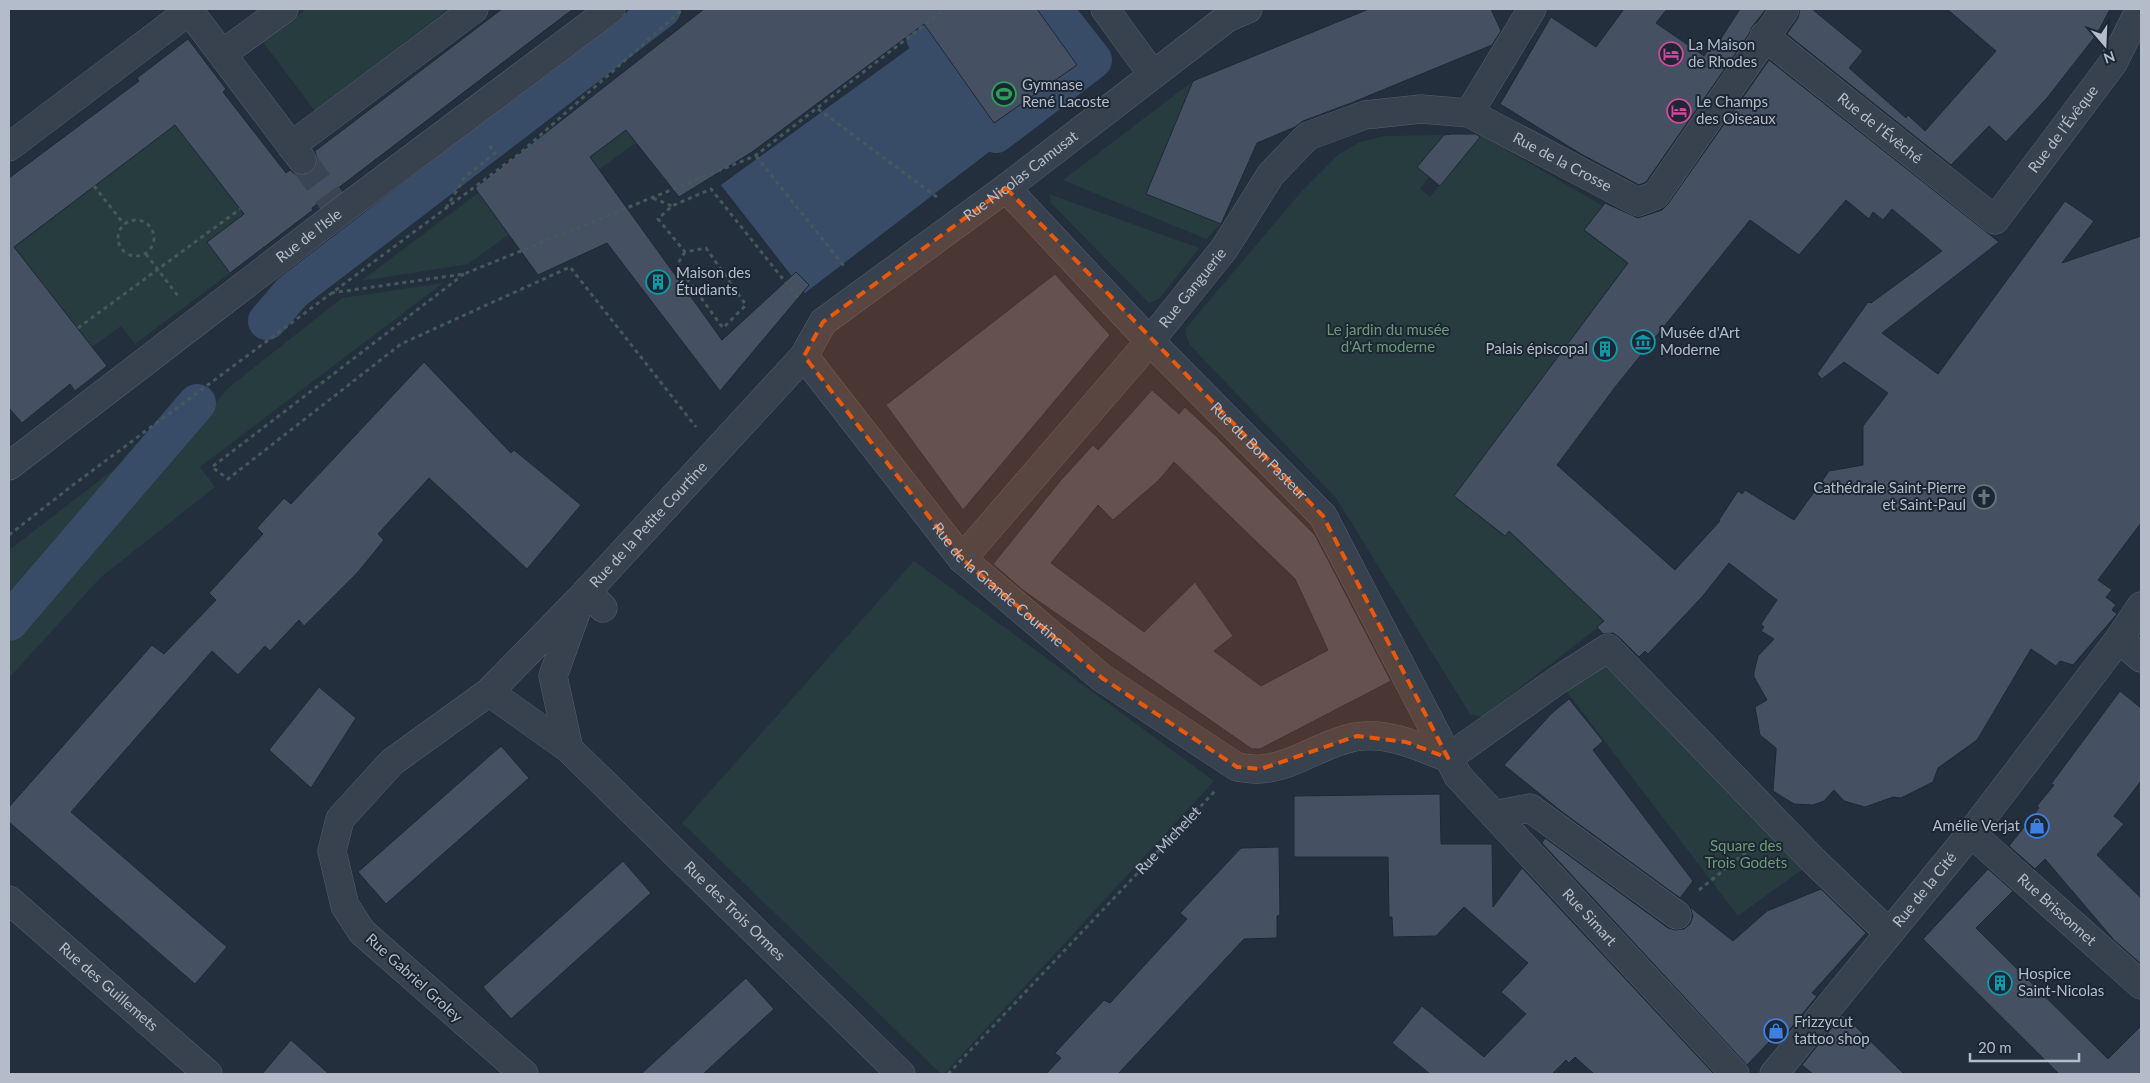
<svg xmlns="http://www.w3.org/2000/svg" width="2150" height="1083" font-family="Lato,sans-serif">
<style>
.green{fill:#263c3f}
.water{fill:#394c67}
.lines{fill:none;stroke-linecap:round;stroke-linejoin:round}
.canal{stroke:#394c67;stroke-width:38}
.building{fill:#455162;stroke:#1f2835;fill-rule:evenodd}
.minor-tunnel{stroke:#3a4453;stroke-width:28;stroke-dasharray:28 14;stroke-linecap:butt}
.minor-casing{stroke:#565f6c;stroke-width:29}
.path{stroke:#44595c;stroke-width:3;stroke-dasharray:4 4;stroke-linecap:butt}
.minor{stroke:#38414e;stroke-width:28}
.marked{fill:#e8590c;fill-opacity:0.2;stroke:#e8590c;stroke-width:4;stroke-dasharray:10 6;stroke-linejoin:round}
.labels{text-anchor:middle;stroke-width:4;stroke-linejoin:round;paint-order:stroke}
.poi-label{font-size:15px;fill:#b4bcc9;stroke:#1d2633;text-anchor:start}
.street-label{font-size:15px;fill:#b4bcc9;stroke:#1d2633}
.park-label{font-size:15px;fill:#6b9a76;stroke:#1d2633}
</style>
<rect width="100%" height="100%" fill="#242f3e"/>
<path class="green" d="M306 9H448L315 111 263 42Z
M1193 81 1147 194 1221 224 1206 239 1063 180Z
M622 85 655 129 468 264 361 281Z
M175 125 244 214 207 242 230 273 135 344 121 326 92 347 14 247Z
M1444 135 1418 167 1429 177 1420 189 1430 197 1481 135 1603 206 1584 231 1628 263 1454 496 1505 536 1509 531 1605 622 1482 717 1470 714 1336 498 1190 345 1186 335V328L1302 191 1339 154 1360 142 1385 136Z
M1049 194 1199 248 1159 299 1149 303 1051 203Z
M443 283 200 467 215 487 101 577 9 678V644L228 388 342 298Z
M147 444 9 601V550Z
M914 561 1214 781 944 1074H941L682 823Z
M1608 648 1814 861 1738 916 1558 680Z"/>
<path class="water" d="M925 37 1002 142 805 293 721 185Z"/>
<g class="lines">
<path class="canal" d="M960 9 925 37 996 134 1093 60 1053 9
M267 321 292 292 662 9
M9 622 197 403"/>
</g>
<path class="building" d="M502 9H573L312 208 313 210 230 273 207 242 244 214 175 125 14 247 107 366 75 391 70 384 22 423 9 408V178L139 81 137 78 188 39 226 89 223 92 286 173 290 170 296 175H304L312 172 317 166V158L315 151Z
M704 9H1037L1077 65 994 123 924 24 752 152 679 197 626 130 590 157 722 340 796 272 809 285 720 391 607 243 538 275 475 188Z
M1369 9H1491L1501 31 1492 45 1351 103 1303 121 1295 127 1257 143 1221 224 1146 194 1193 81Z
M1624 9H1667L1656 23 1704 56 1717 38 1720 40 1740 9H1766L1752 27 1749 34 1646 182 1639 185 1581 154 1500 104 1551 17 1596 47Z
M1800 9H1812L1863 51 1849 68 1906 118 1908 115 1925 131 1996 51 1947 9H2110L2097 34 2047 98 2006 142 1989 126 1951 165 1787 34 1798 18Z
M1769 60 1999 242 1882 333 1938 374 2065 201 2094 221 2062 263 2141 236V523L2098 580 2112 590 2106 597 2116 605 2112 610 2117 614 2073 665 2060 661 2056 666 2031 649 1977 740 1938 768 1933 782 1901 798 1893 797 1865 807 1844 801 1834 790 1824 801 1813 805 1794 804 1773 791 1776 751V748L1760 735 1755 707 1767 700 1754 677V672L1758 656 1774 639 1761 631 1764 627 1761 624 1777 600 1729 563 1702 597 1648 654 1645 651 1639 657 1619 637 1613 633 1603 634 1597 627 1604 621 1509 531 1505 536 1454 496 1628 263 1584 230 1605 203 1638 218 1662 210 1668 204ZM1846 200 1869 219 1873 212 1883 220 1892 209 1942 251 1871 303 1868 302 1817 374 1822 379 1844 362 1888 393 1863 426V465L1829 471 1794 520 1745 490 1742 494 1738 491 1719 520 1720 521 1675 570 1557 465 1616 386 1750 220 1799 255Z
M1452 134H1476L1480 137 1440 186 1417 167 1444 135Z
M1055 274 1110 335 963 510 886 405Z
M424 362 511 453 514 450 581 505 527 569 429 478 378 534 384 540 358 572 304 626 299 620 270 651 265 646 238 675 212 651 71 812 227 947 195 984 9 822V807L152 645 164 654 216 600 209 593 263 534 257 528 284 498 291 504Z
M1152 390 1179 414 1185 407 1216 436 1315 535 1391 681 1260 749H1252L1024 591 993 564 1061 480 1093 445 1098 450ZM1174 462 1295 579 1328 650 1261 686 1214 651 1233 636 1195 582 1144 632 1051 563 1098 505 1113 520 1159 480Z
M319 687 356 718 311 788 269 750Z
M2120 691 2141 708V781L2114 816 2124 824 2097 855 2141 898V964L2114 940 2045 859 2035 869 2009 846 2039 808 2037 806 2054 785 2051 784Z
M1569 699 1603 741 1593 750 1693 881 1680 898 1561 811 1504 765 1552 713Z
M501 746 529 778 386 904 358 872Z
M1440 794 1441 844H1492L1493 907 1522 868 1714 1074H1594L1575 1057 1569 1063 1566 1060 1552 1074H1430L1392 1043 1422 1006 1484 1057 1526 1014 1501 992 1528 963 1464 907 1436 936 1393 937 1392 917H1389L1388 857H1294V796Z
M1545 838 1668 928 1675 930 1684 929 1690 924 1693 916 1690 907 1733 941 1767 911 1821 889 1866 933 1812 993 1817 996 1778 1044 1772 1039 1747 1065 1542 843Z
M1279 847 1280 915 1277 916V938L1244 939 1118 1074H1046L1061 1058 1055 1053 1104 1000 1110 1003 1187 919 1180 913 1241 848Z
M623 861 651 893 511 1019 483 987Z
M1988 869 2013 891 1976 928 2108 1059 2141 1026V1074H2059L1923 939Z
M746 978 774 1009 703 1074H641Z
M1842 1015 1851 1022 1904 1074H1813L1802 1065Z
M291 1040 329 1074H262Z"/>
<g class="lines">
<path class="minor-tunnel" d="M302 160 340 212"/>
<g class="minor-casing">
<g id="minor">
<path d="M188 9 302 160"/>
<path d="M1105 9 1153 75"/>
<path id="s2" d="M1764 36 1995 220 2113 63 2140 9"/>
<path d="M222 54 284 9"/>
<path d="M1469 113 1532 9"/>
<path d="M291 146 474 9"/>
<path d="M9 147 189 11"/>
<path id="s3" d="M1006 188 1141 332 1323 516 1458 776 1735 1074"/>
<path id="s4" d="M804 356 962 559 1102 678 1237 767C1245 768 1253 770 1260 769 1294 767 1322 743 1355 737 1387 731 1420 747 1448 758"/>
<path id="s5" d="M9 466 340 212 611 9"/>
<path id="s6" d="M962 559 1150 341 1224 249 1271 174 1308 136 1365 115 1421 109 1469 113 1638 202 1656 195 1785 9"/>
<path d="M587 591 603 608"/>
<path d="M2119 639 2141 658"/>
<path id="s7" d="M489 692 569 749 901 1074"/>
<path d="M569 749 553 676 578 607"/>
<path d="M1448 758 1558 680 1608 648 1814 861 1889 933"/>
<path d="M1494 815 1530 808 1677 915"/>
<path id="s8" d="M1971 833 2141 985"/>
<path id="s9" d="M9 900 208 1074"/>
<path id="s10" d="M524 1074 362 932 345 906 332 851 340 819 392 762 489 692 581 598 804 356 823 322 1006 188 1227 18 1248 9"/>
<path id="s11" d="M1774 1074 1971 833 2119 639 2141 606"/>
</g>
</g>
<g class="path">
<path d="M818 109 938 198"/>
<path d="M756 156 844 266"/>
<path d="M94 186 124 224"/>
<path d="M653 198 672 206"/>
<path d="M446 208 465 177 495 153 487 142"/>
<circle cx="136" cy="238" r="18"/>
<path d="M685 252 677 265 723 328 746 305 706 248 685 252 658 219 672 206 711 189 799 299"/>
<path d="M146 254 178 296"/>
<path d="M464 274 212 467 228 479 401 344 570 267 696 427"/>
<path d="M331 293 464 274 755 156 945 9"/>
<path d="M78 328 240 209"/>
<path d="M9 535 73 485 519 154 683 9"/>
<path d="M1699 890 1754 846"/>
<path id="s1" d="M948 1074 1215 791"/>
</g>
<use href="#minor" class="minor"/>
</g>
<path class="marked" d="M1006 188 1323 516 1448 758 1406 742 1357 736 1261 769 1237 767 1102 678 962 559 804 356 823 322Z"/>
<defs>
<g id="hotel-ring" transform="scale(1.25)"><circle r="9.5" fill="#1d2633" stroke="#d1479c" stroke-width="1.5"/><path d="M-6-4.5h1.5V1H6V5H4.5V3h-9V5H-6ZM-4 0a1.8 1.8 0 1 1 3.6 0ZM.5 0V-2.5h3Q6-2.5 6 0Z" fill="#d1479c"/></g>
<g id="stadium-ring" transform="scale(1.25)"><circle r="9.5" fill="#1d2633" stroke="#2e9e5b" stroke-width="1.5"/><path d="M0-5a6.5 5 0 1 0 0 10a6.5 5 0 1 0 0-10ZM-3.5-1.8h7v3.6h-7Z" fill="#2e9e5b"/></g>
<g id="building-ring" transform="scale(1.25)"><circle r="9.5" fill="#1d2633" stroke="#0f9aa8" stroke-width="1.5"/><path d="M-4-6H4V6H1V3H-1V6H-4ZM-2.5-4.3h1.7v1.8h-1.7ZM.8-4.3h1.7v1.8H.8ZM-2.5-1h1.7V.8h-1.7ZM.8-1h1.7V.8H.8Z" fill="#0f9aa8"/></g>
<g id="museum-ring" transform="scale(1.25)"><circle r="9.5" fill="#1d2633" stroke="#0f9aa8" stroke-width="1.5"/><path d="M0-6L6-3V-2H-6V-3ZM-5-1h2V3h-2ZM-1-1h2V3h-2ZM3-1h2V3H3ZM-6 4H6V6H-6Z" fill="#0f9aa8"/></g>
<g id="church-ring" transform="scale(1.25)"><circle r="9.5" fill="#1d2633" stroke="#6b7280" stroke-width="1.5"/><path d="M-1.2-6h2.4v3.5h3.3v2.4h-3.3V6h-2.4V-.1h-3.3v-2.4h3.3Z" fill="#6b7280"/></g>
<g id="shop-ring" transform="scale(1.25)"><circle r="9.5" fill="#1d2633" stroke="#3f7fe0" stroke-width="1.5"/><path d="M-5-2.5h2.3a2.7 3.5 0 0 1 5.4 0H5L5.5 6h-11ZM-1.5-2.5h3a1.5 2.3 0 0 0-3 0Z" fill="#3f7fe0"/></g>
</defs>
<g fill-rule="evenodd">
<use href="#hotel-ring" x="1671" y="54"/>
<use href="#stadium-ring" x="1004" y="94"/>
<use href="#hotel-ring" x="1679" y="111"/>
<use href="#building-ring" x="658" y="282"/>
<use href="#museum-ring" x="1643" y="342"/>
<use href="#building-ring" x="1605" y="349"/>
<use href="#church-ring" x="1984" y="497"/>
<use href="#shop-ring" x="2037" y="826"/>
<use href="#building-ring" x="2000" y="983"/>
<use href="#shop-ring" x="1776" y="1031"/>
</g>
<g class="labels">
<g class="poi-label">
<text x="1688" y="50">La Maison<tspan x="1688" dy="17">de Rhodes</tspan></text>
<text x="1022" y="90">Gymnase<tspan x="1022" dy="17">René Lacoste</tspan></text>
<text x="1696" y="107">Le Champs<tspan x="1696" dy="17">des Oiseaux</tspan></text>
<text x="676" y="278">Maison des<tspan x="676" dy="17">Étudiants</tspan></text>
<text x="1660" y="338">Musée d'Art<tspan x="1660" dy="17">Moderne</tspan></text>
<text x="1588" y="354" text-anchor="end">Palais épiscopal</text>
<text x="1966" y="493" text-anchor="end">Cathédrale Saint-Pierre<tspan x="1966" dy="17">et Saint-Paul</tspan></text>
<text x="2020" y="831" text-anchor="end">Amélie Verjat</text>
<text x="2018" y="979">Hospice<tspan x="2018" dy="17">Saint-Nicolas</tspan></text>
<text x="1794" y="1027">Frizzycut<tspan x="1794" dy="17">tattoo shop</tspan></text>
</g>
<g class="street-label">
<text dy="5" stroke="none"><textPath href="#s2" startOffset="148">Rue de l’Évêché</textPath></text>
<text dy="5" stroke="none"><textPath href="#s2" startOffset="409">Rue de l’Évêque</textPath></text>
<text dy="5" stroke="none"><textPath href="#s6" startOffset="818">Rue de la Crosse</textPath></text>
<text dy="5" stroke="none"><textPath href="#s10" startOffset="1278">Rue Nicolas Camusat</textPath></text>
<text dy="5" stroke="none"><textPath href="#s5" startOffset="378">Rue de l'Isle</textPath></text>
<text dy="5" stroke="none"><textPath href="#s6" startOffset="356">Rue Ganguerie</textPath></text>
<text dy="5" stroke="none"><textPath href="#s3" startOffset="365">Rue du Bon Pasteur</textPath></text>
<text dy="5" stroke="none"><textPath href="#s10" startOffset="764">Rue de la Petite Courtine</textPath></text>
<text dy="5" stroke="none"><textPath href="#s4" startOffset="301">Rue de la Grande Courtine</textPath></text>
<text dy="5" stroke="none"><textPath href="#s1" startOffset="321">Rue Michelet</textPath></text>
<text dy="5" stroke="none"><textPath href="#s11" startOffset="238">Rue de la Cité</textPath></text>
<text dy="5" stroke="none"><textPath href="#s8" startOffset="115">Rue Brissonnet</textPath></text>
<text dy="5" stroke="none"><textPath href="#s7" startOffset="330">Rue des Trois Ormes</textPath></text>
<text dy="5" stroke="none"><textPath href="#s3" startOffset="942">Rue Simart</textPath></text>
<text transform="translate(414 978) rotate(42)" y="5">Rue Gabriel Groley</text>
<text dy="5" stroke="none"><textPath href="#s9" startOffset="132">Rue des Guillemets</textPath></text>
</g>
<g class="park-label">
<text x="1388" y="335">Le jardin du musée<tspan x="1388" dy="17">d'Art moderne</tspan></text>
<text x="1746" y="851">Square des<tspan x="1746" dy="17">Trois Godets</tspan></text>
</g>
</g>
<rect width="2150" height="1083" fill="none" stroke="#b4bcc9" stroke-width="20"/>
<g transform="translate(2105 45) rotate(161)" stroke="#1d2633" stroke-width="4" paint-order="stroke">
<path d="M0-4L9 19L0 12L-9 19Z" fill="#b4bcc9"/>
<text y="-8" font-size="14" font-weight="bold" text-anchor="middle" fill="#b4bcc9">N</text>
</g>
<path d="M1970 1053v8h109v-8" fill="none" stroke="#b4bcc9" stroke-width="2.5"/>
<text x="1978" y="1053" font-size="15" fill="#b4bcc9" stroke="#1d2633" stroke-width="4" paint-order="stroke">20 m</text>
</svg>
